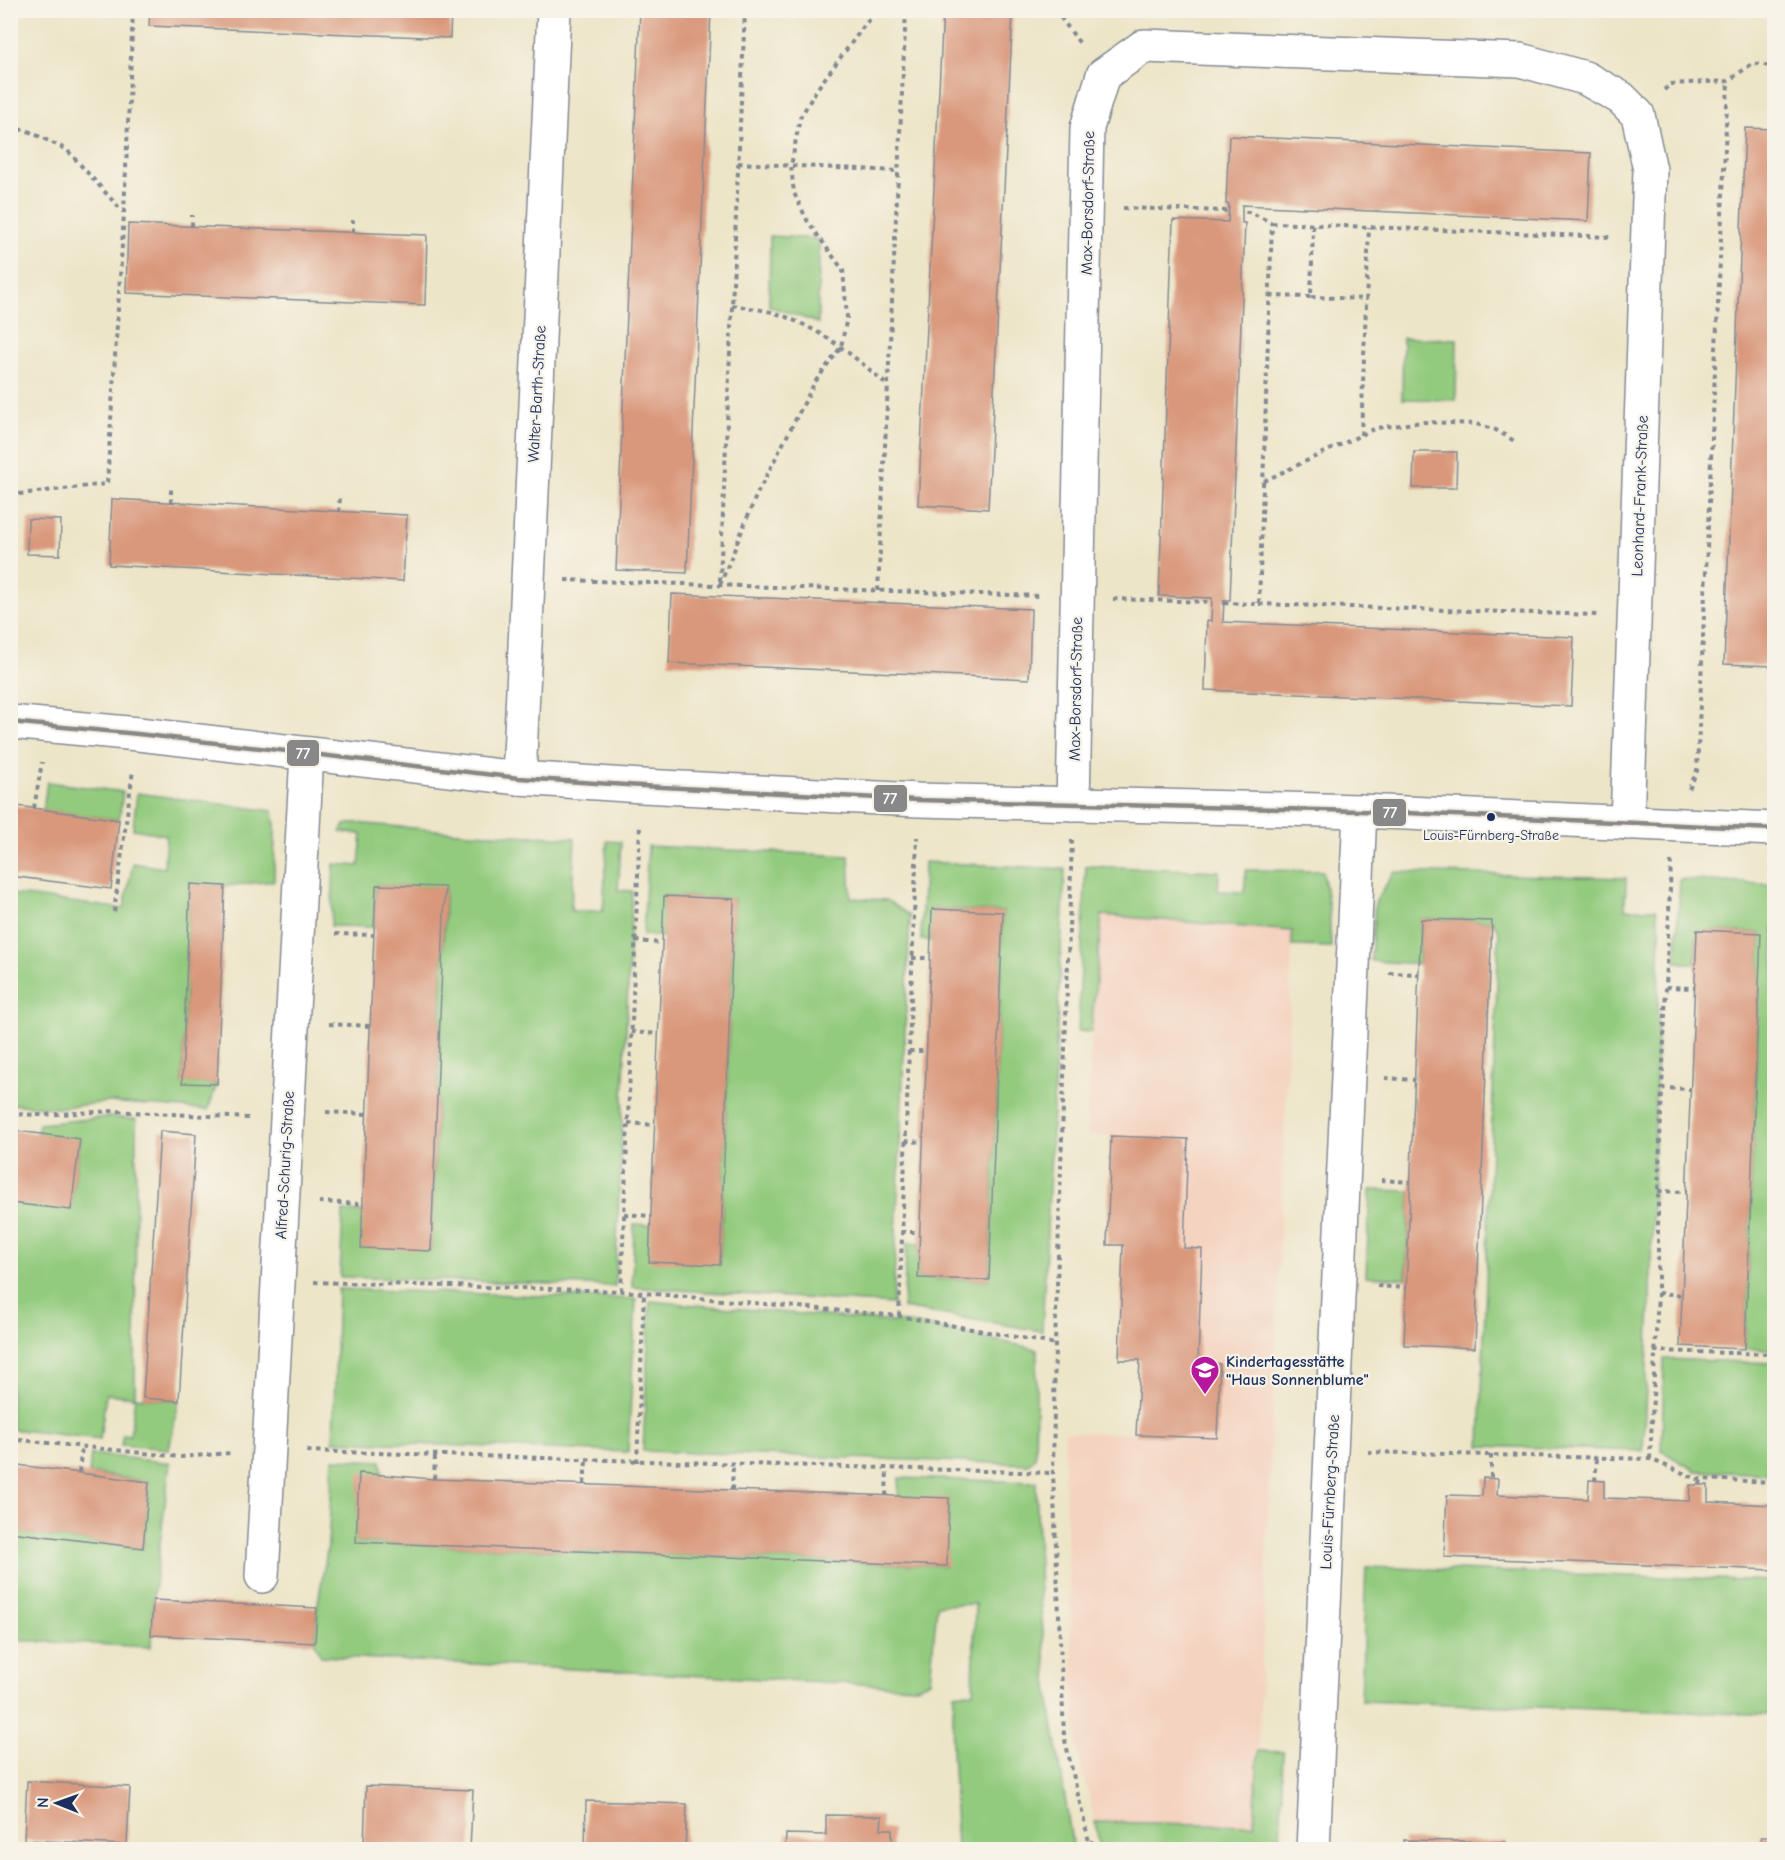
<svg xmlns="http://www.w3.org/2000/svg" width="1785" height="1860" font-family="'Comic Neue',sans-serif">
<style>
.built{fill:#f4d3c0}
.green{fill:#93cb7e;stroke:#577d6e;stroke-width:1.5}
.building{fill:#d9987c}
.lines{fill:none;stroke-linecap:round;stroke-linejoin:round}
.minor-casing{stroke:#848a93;stroke-width:36}
.tertiary-casing{stroke:#848a93;stroke-width:36}
.path{stroke:#848a93;stroke-width:4;stroke-dasharray:4.5 4.5;stroke-linecap:butt}
.minor{stroke:#fff;stroke-width:33}
.tertiary{stroke:#fff;stroke-width:33}
.bus-1-casing{stroke:#f7f3e8;stroke-width:9}
.bus-1{stroke:#888;stroke-width:4.5}
.bus-dot{fill:#1b2f5e;stroke:#f7f3e8;stroke-width:2}
.labels{text-anchor:middle;stroke-width:4.5;stroke-linejoin:round;paint-order:stroke}
.bus-label{font-size:14px;fill:#1b2f5e;stroke:#f7f3e8}
.street-label{font-size:16px;fill:#1b2f5e;stroke:#f7f3e8}
.poi-label{font-size:16px;font-weight:bold;fill:#1b2f5e;stroke:#f7f3e8;text-anchor:start}
.line-badge{stroke:#f7f3e8;stroke-width:2}
.badge-label{font-size:16px;text-anchor:middle;font-weight:bold;fill:#fff}
</style>
<rect width="100%" height="100%" fill="#f7f3e8"/>
<filter id="ink" filterUnits="userSpaceOnUse"><feTurbulence type="fractalNoise" baseFrequency=".0167" numOctaves="2"/><feDisplacementMap in="SourceGraphic" scale="12" xChannelSelector="R" yChannelSelector="G"/><feConvolveMatrix kernelMatrix="1 2 1 2 8 2 1 2 1" color-interpolation-filters="sRGB"/></filter>
<filter id="wash" filterUnits="userSpaceOnUse"><feTurbulence type="fractalNoise" baseFrequency=".008" numOctaves="4" result="noise"/><feDisplacementMap in="SourceGraphic" scale="24" xChannelSelector="R" yChannelSelector="G"/><feGaussianBlur stdDeviation="1.35" result="paint"/><feColorMatrix in="noise" values="0 0 0 0 0 0 0 0 0 0 0 0 0 0 0 0 0 1.4 0 .05"/><feComposite in="paint" operator="in"/></filter>
<g filter="url(#wash)">
<rect width="100%" height="100%" fill="#ede5c8"/>
<path class="built" d="M1102 915 1293 931 1255 1825 1095 1822 1076 1745 1064 1473 1065 1432 1136 1434 1140 1361 1119 1360 1123 1246 1107 1245 1111 1136 1087 1135 1091 1032Z"/>
<path class="green" d="M770 236 819 239 818 323 769 306Z
M1403 338 1457 339 1456 400 1402 399Z
M47 782 123 792 119 820 43 810Z
M137 793 273 811 275 826 274 881 225 886 190 885 182 1082 217 1084 208 1110 109 1102 56 1108 11 1104V894L124 909 133 863 164 868 166 835 133 829Z
M355 823 471 833 575 838 571 911H603L607 841 621 842 618 890 632 891 615 1286 340 1277 343 1211 362 1212 431 1251 445 902V888L376 885 374 927 331 926 334 864 359 866 362 834 340 832 345 825Z
M648 846 849 856 851 898 887 900 910 916 893 1304 632 1287 634 1224 651 1225 720 1265 734 899 664 896 663 936 643 935Z
M924 862 1065 869 1042 1331 903 1308 907 1243 919 1244 918 1278 989 1280 1003 912 933 909 931 941 921 940Z
M1086 866 1219 871 1218 891 1244 892 1246 870 1323 871 1329 909 1331 947 1292 946V931L1102 915 1091 1032 1078 1031Z
M1394 872 1626 878 1625 909H1656L1660 930 1650 1303 1643 1451 1480 1446 1499 930 1492 921 1421 919 1419 964 1371 961 1375 903Z
M1680 879 1774 885V1350L1745 1349 1761 933 1697 930 1695 964 1676 962Z
M108 1117 136 1119 135 1397 179 1401 169 1449 121 1445 123 1434 130 1435 135 1397 106 1394 100 1439 11 1429V1201L71 1209 80 1140 37 1134 39 1124Z
M1370 1190 1410 1191 1406 1279 1366 1276Z
M338 1289 636 1299 628 1452 333 1441Z
M650 1301 917 1324 1037 1349 1035 1458 1028 1464 643 1451Z
M1664 1359 1774 1363V1474L1696 1471 1662 1451Z
M91 1454 170 1463 153 1600 151 1647 11 1640 10 1532 143 1548 149 1482 89 1473Z
M333 1459 381 1461 383 1475 360 1474 356 1542 946 1566 949 1499 898 1497 899 1478 1036 1482 1040 1599 1049 1696 1073 1849H957L952 1747 954 1694 973 1692 975 1604 937 1605 930 1681 917 1687 321 1656 315 1643 317 1608 328 1545Z
M1366 1567 1774 1581V1715L1361 1701Z
M1258 1751 1283 1752 1280 1849H1100L1095 1822 1254 1825Z"/>
<g id="blocks">
<path class="building" d="M150 10H451L450 38 149 26Z
M640 10H711L687 573 616 570Z
M943 10H1013L988 509 918 505Z
M1745 128 1774 129V666L1724 664Z
M1229 136 1591 153 1588 221 1242 205V223H1245L1230 600H1224L1223 622 1574 637 1571 706 1205 690 1207 620 1211 621 1212 598 1159 596 1173 220 1228 222 1229 204H1226Z
M128 224 427 235 425 305 126 293Z
M1414 452H1457L1456 488H1413Z
M112 499 407 515 403 581 109 565Z
M28 519 61 520 60 555 27 554Z
M672 594 1031 609 1029 679 669 663Z
M10 805 119 820 111 889 10 876Z
M190 884 225 886 217 1084 182 1083Z
M376 885 445 887 431 1251 361 1248Z
M664 896 734 899 720 1265 649 1262Z
M932 909 1003 912 989 1280 918 1278Z
M1421 919 1492 921 1475 1348 1404 1345Z
M1697 930 1761 933 1745 1349 1680 1346Z
M10 1130 80 1139 71 1210 10 1203Z
M160 1131 196 1134 179 1401 143 1398Z
M1111 1136 1188 1139 1184 1248 1202 1249 1198 1362 1220 1364 1217 1438 1136 1435 1140 1360H1119L1123 1245H1107Z
M10 1464 149 1482 143 1548 10 1532Z
M359 1473 434 1479 949 1498 947 1566 356 1542Z
M1483 1478 1498 1479 1497 1495 1588 1499 1589 1480 1604 1481V1498L1689 1501 1690 1485H1708V1502L1774 1505V1570L1444 1557 1447 1495 1482 1496Z
M153 1600 317 1608 315 1643 151 1635Z
M27 1781 130 1787 127 1845 24 1840Z
M366 1786 473 1790 470 1849 364 1845Z
M586 1801 687 1804 685 1850H585Z
M826 1815 882 1816 881 1829H892V1850H785L786 1834 826 1835Z
M1761 1837H1774V1850H1761Z
M1404 1840 1506 1842V1850H1404Z"/>
</g>
</g>
<g filter="url(#ink)">
<use href="#blocks" fill-opacity="0" stroke="#848a93" stroke-width="1.5"/>
<g class="lines">
<g class="minor-casing">
<path id="minor" d="M519 778 554 10
M1073 804 1087 128 1103 75 1144 46 1520 60 1585 78 1621 98 1638 115 1650 170 1627 823
M262 1576 307 754
M1313 1850 1360 811"/>
</g>
<g class="tertiary-casing">
<path id="tertiary" d="M10 722 138 734 519 778 642 786 918 800 1360 811 1774 829"/>
</g>
<path class="path" d="M1055 10 1081 45
M1664 90 1671 84 1728 81 1753 63 1774 67
M10 129 26 130 67 150 123 212
M738 163 898 171
M1123 208 1229 211
M1272 223 1610 237
M192 226V215
M353 232V220
M1270 296 1311 297 1313 225
M1311 297 1367 299
M732 305C747 308 763 309 778 314 819 328 855 356 887 385
M1361 435 1369 227
M1264 481 1376 428 1423 422 1476 424 1496 430 1516 442
M10 495 107 484 124 213 133 10
M171 503V487
M339 512 340 496
M565 580 1040 596
M720 581 745 10
M720 585 756 496 815 382 841 347 847 317 843 270 808 222 794 193 791 166 800 118 817 89 876 10
M878 591 906 10
M1113 599 1212 602
M1224 603 1259 604 1272 223 1250 212H1242
M1259 604 1597 615
M1689 789 1697 771 1728 81
M34 808 42 762
M1072 840 1055 1344 1053 1473 1064 1736 1091 1850
M114 912 133 770
M335 934 373 935
M635 941 662 943
M912 958H930
M1389 973 1418 974
M1666 987 1694 988
M329 1024 371 1026
M631 1032 659 1034
M909 1051H926
M1385 1078 1414 1080
M1661 1088 1690 1089
M326 1112 367 1114
M10 1114 40 1115 113 1111 249 1118
M628 1123 655 1125
M905 1141 923 1142
M1381 1180 1411 1182
M1658 1191 1686 1192
M319 1202 363 1204
M624 1214 651 1216
M901 1232H920
M314 1282 621 1291 899 1316 1055 1344
M1377 1286 1406 1288
M621 1291 640 825
M1658 1293 1682 1295
M899 1316 917 837
M1654 1351 1774 1354
M10 1439 181 1457 231 1453
M307 1451 1053 1473
M1368 1452 1650 1459 1697 1479 1774 1482
M1491 1455V1478
M1650 1459 1658 1293V1191L1671 861
M637 1462 644 1294
M79 1472 82 1446
M434 1479 435 1456
M1595 1481 1597 1458
M584 1484 586 1461
M1700 1485 1701 1479
M732 1490 733 1465
M886 1496 887 1469
M1090 1841 1103 1850"/>
<use href="#minor" class="minor"/>
<use href="#tertiary" class="tertiary"/>
<g class="bus-1-casing">
<path id="bus-1" d="M10 722 138 734 519 778 642 786 918 800 1360 811 1774 829"/>
</g>
<use href="#bus-1" class="bus-1"/>
</g>
</g>
<defs>
<g id="school-pin" transform="scale(1.5)"><path d="M0 17L-7.5 6A9.5 9.5 0 1 1 7.5 6Z" fill="#b5179e" stroke="#f7f3e8"/><path d="M0-5L7-2L0 1L-7-2ZM-4 1L0 2.5L4 1V4Q0 6-4 4Z" fill="#fff"/></g>
</defs>
<g fill-rule="evenodd">
<use href="#school-pin" x="1205" y="1370"/>
</g>
<circle class="bus-dot" cx="1491" cy="817" r="5"/>
<g class="labels">
<g class="bus-label">
<text x="1491" y="840">Louis-Fürnberg-Straße</text>
</g>
<g class="street-label">
<text transform="translate(1087 203) rotate(-89)" y="6">Max-Borsdorf-Straße</text>
<text transform="translate(536 394) rotate(-87)" y="6">Walter-Barth-Straße</text>
<text transform="translate(1639 496) rotate(-88)" y="6">Leonhard-Frank-Straße</text>
<text transform="translate(1075 689) rotate(-89)" y="6">Max-Borsdorf-Straße</text>
<text transform="translate(284 1165) rotate(-87)" y="6">Alfred-Schurig-Straße</text>
<text transform="translate(1329 1492) rotate(-87)" y="6">Louis-Fürnberg-Straße</text>
</g>
<g class="poi-label">
<text x="1226" y="1367">Kindertagesstätte<tspan x="1226" dy="18">"Haus Sonnenblume"</tspan></text>
</g>
</g>
<g class="line-badge">
<rect x="286" y="739" width="34" height="28" rx="6" fill="#888"/>
<rect x="873" y="784" width="35" height="29" rx="6" fill="#888"/>
<rect x="1372" y="798" width="35" height="29" rx="6" fill="#888"/>
</g>
<g class="badge-label">
<text x="303" y="759">77</text>
<text x="890" y="804">77</text>
<text x="1390" y="818">77</text>
</g>
<rect width="1785" height="1860" fill="none" stroke="#f7f3e8" stroke-width="36"/>
<g transform="translate(57 1803) rotate(271)" stroke="#f7f3e8" stroke-width="4.5" paint-order="stroke">
<path d="M0-4.5L10 22L0 15L-10 22Z" fill="#1b2f5e"/>
<text y="-9" font-size="16" font-weight="bold" text-anchor="middle" fill="#1b2f5e">N</text>
</g>
</svg>
